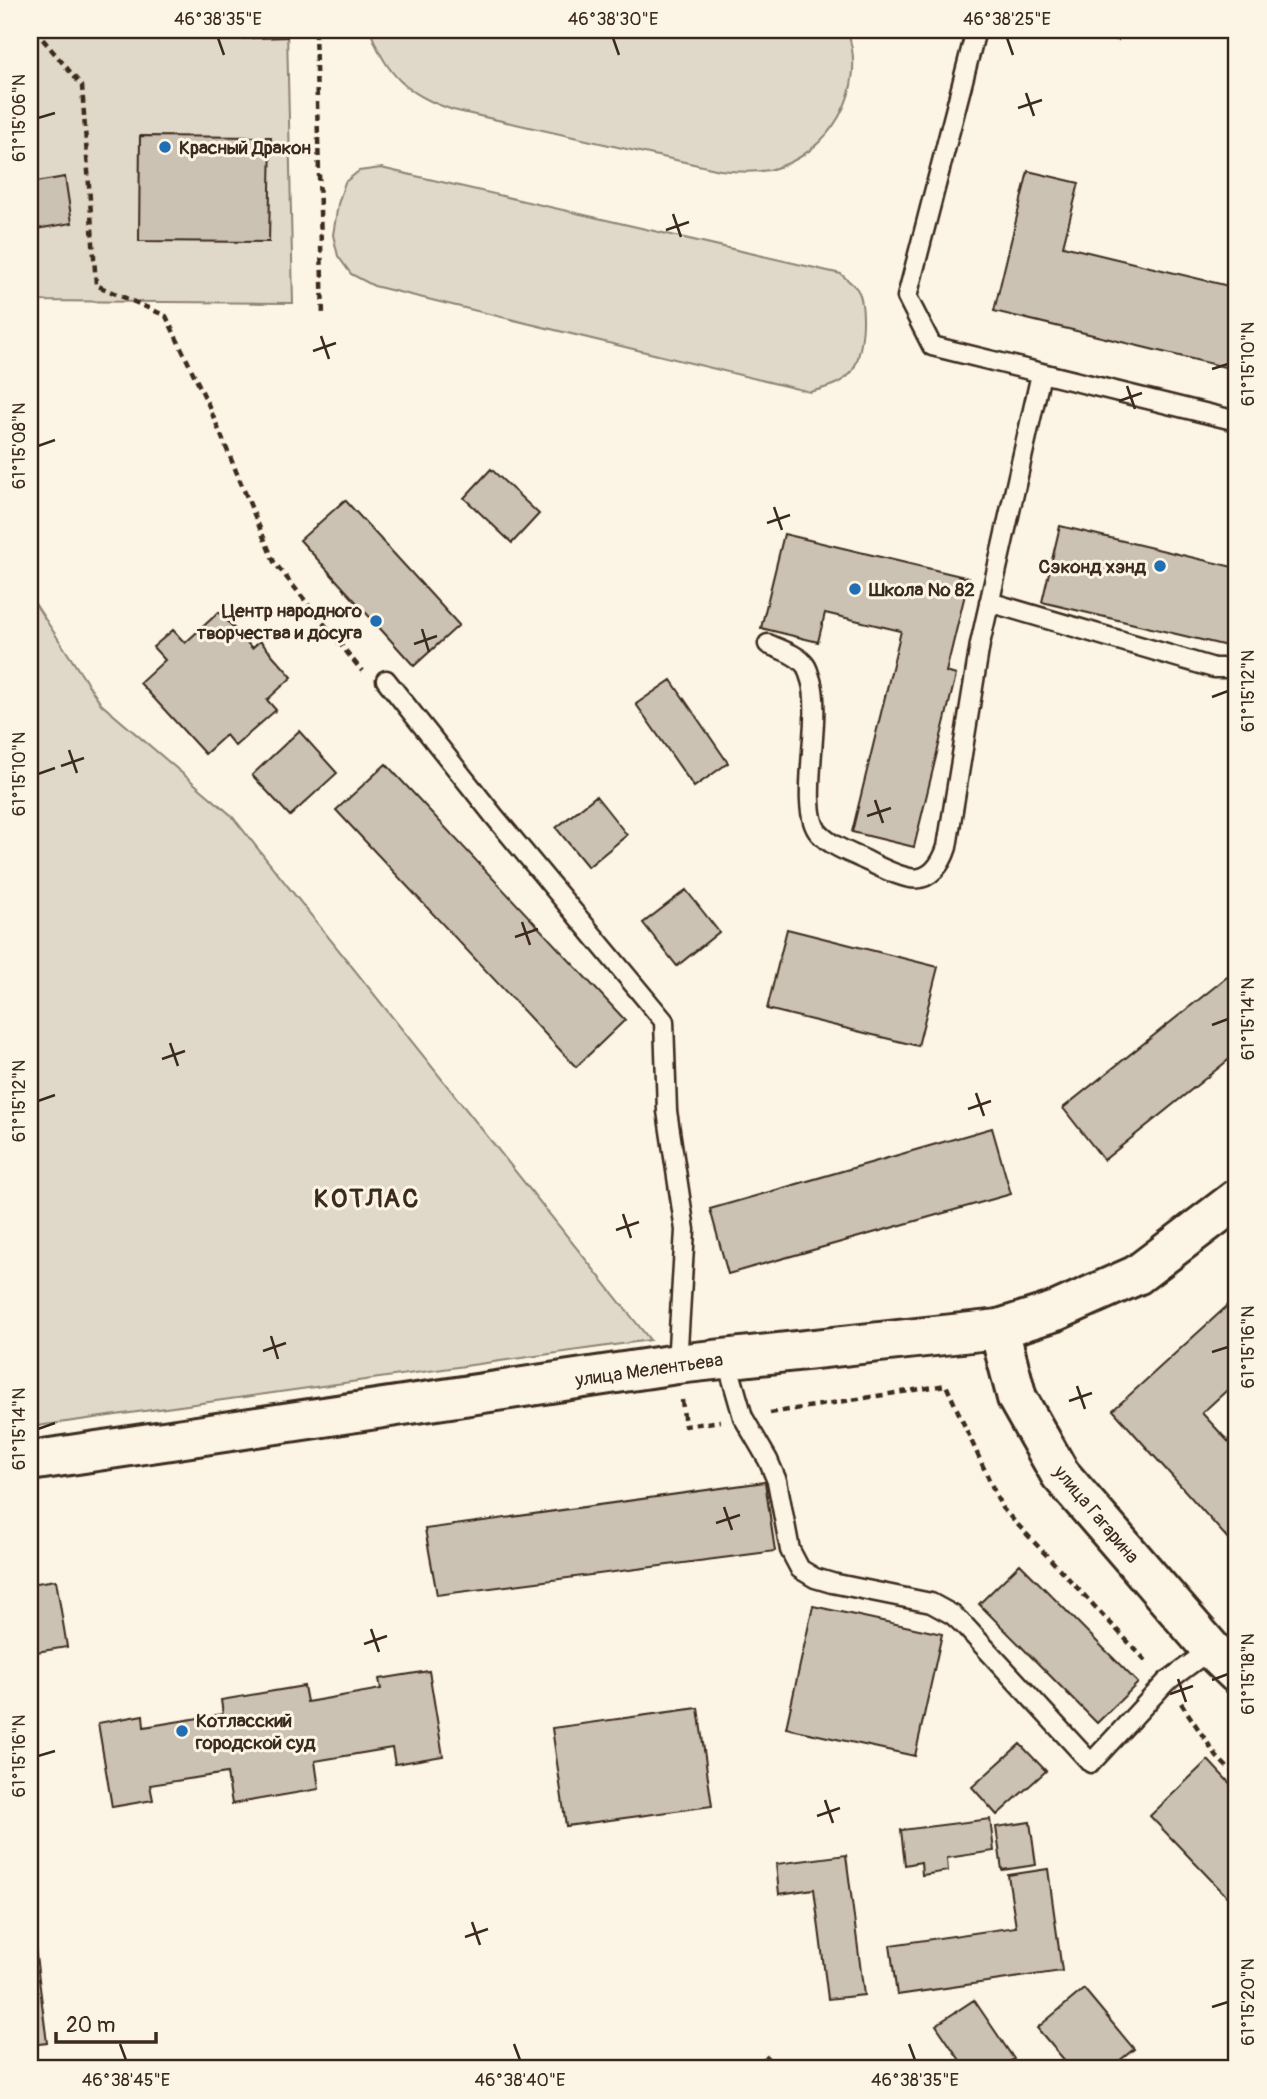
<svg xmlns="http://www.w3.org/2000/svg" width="1267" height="2099" font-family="Pangolin,sans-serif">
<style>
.green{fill:#e0d8c8;stroke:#8e8173;stroke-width:2}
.building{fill:#ccc2b3;stroke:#3b2a1e;stroke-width:2}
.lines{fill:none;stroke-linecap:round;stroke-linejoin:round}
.service-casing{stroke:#3b2a1e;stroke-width:23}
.tertiary-casing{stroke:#3b2a1e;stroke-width:44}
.path{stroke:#3b2a1e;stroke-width:4.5;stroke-dasharray:7 5;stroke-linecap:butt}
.service{stroke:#fcf5e5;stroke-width:18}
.tertiary{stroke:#fcf5e5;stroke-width:38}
.ticks{fill:none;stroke:#3b2a1e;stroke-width:2.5}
.poi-dot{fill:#1f6fb2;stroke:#fcf5e5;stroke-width:2.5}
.labels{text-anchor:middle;stroke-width:6;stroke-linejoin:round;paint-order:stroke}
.poi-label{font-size:19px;font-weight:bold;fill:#3b2a1e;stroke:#fcf5e5;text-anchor:start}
.street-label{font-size:19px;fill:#3b2a1e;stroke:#fcf5e5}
.district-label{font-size:26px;font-weight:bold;letter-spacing:2px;fill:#3b2a1e;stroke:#fcf5e5}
.neatline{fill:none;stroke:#3b2a1e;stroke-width:2.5}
.ticks-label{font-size:18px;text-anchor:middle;fill:#3b2a1e}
</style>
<rect width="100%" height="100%" fill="#fcf5e5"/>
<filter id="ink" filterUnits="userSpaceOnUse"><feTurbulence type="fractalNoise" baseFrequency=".0143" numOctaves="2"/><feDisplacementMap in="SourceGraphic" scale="14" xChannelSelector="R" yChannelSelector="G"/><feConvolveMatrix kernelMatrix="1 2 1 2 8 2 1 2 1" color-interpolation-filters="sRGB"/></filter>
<g filter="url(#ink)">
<path class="green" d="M30 30H287L293 303 30 301Z
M370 30H847C869 89 830 155 769 170 752 173 736 172 720 170L453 110C408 95 386 75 370 30Z
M381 168 841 274C846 279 853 284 857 289 868 305 863 360 850 374 839 385 825 388 810 392L374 286 351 274 338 256 333 235 338 204 345 182 359 171Z
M30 596 101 704 231 815 650 1340 30 1427Z"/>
<path class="building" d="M225 30H287V37L225 39Z
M1075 30H1120L1118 40Z
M140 136 271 137 269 242 139 241Z
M1028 171 1079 183 1063 246 1237 288V370L994 311Z
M65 177 72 223 30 230V183Z
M491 469 539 514 512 543 464 498Z
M345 500 459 625 414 666 300 540Z
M1060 526 1237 568V620L1231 647 1042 602Z
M784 534 969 578 946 672 956 675 914 847 852 832 901 631 825 613 818 642 761 628Z
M219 612 252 648 260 641 292 677 267 700 276 710 235 746 226 735 205 754 140 683 165 660 153 647 173 630 185 643Z
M671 680 728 763 694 787 636 704Z
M299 731 337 773 290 816 252 775Z
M386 764 625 1020 576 1067 336 810Z
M596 796 627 835 588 867 556 828Z
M686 890 719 932 677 966 643 923Z
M787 929 938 967 918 1046 767 1009Z
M1237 969V1053L1104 1160 1063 1108Z
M992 1128 1011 1194 728 1274 710 1209Z
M1237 1297V1381L1202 1413 1237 1451V1549L1113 1410Z
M765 1482 775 1551 437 1595 425 1529Z
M1020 1564 1138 1683 1097 1723 979 1604Z
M56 1580 67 1647 30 1653V1584Z
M813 1606 942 1634 915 1756 786 1728Z
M429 1671 443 1756 395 1764 392 1748 315 1761 319 1789 232 1804 227 1773 150 1785 153 1800 112 1807 98 1723 143 1715 144 1727 223 1714 221 1700 304 1686 307 1702 381 1689 379 1679Z
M698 1708 712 1806 566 1826 552 1728Z
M1020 1744 1046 1771 997 1815 972 1787Z
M1208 1760 1237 1791V1907L1150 1816Z
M990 1819 994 1851 947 1858 948 1871 922 1875 921 1862 905 1865 901 1830Z
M1030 1822 1036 1865 1002 1870 996 1827Z
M846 1855 864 1995 828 1999 814 1889 779 1894 776 1864Z
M1048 1869 1062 1971 897 1995 890 1945 1016 1927 1008 1875Z
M30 1908 47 2043 30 2045Z
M1084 1989 1134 2049 1109 2069H1072L1037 2028Z
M974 2000 1014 2059 998 2069H966L936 2025Z
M767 2056 779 2069H752Z"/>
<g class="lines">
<g class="service-casing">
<path id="service" d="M976 30 907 297 932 346 1237 421
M989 602 1214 668H1237
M768 644C779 649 797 654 805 665 808 668 809 675 811 680 823 717 797 809 819 833 830 845 846 851 861 858 876 865 893 875 910 878 930 882 942 863 947 847L980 644 1041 374
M386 680 494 816 664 1021 667 1111 685 1230 677 1364
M726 1358 743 1417 768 1460 777 1481 790 1550 800 1569 815 1578 832 1583 931 1603 953 1615 965 1626 1091 1763 1166 1682 1211 1649"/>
</g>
<g class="tertiary-casing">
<path id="tertiary" d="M999 1329 1017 1398 1060 1474 1211 1649 1237 1674
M30 1461 677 1364 999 1329 1056 1311 1137 1275 1237 1199"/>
</g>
<path class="path" d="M35 30 82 86 96 285 166 316 208 404 274 562 362 671
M315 30 323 317
M682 1400 685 1426 720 1421
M770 1413 946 1385 1002 1508 1149 1664
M1181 1703 1217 1757 1237 1777"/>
<use href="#service" class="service"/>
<use href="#tertiary" class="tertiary"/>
</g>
</g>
<path class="ticks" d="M218 38 224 55M613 38 619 55M1007 38 1013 55M1026 93 1034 116M1018 108 1042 100M38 118 55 113M673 214 681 237M666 230 689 222M321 336 329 359M313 351 336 343M1212 369 1228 364M1127 386 1135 409M1119 401 1142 393M38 446 55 440M774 507 782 530M767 523 790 515M422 629 429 652M414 644 437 636M1212 697 1228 691M69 750 77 773M61 766 84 758M38 774 55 768M875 800 883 823M867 816 891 808M522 922 530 945M515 937 538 929M1212 1025 1228 1019M170 1043 178 1066M162 1059 185 1051M976 1093 984 1116M38 1101 55 1095M968 1109 991 1101M623 1214 631 1238M616 1230 639 1222M271 1336 278 1359M263 1351 286 1343M1212 1352 1228 1347M1077 1386 1085 1409M1069 1401 1092 1393M38 1429 55 1423M724 1507 732 1530M716 1523 740 1515M371 1629 379 1652M364 1644 387 1636M1178 1679 1186 1702M1212 1680 1228 1674M1170 1694 1193 1686M38 1756 55 1751M825 1800 833 1823M817 1816 840 1808M472 1922 480 1945M465 1937 488 1929M1212 2007 1228 2002M120 2044 126 2060M514 2044 520 2060M909 2044 915 2060"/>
<g class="poi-dot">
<circle cx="165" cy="147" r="7"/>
<circle cx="1160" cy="566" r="7"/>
<circle cx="855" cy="589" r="7"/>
<circle cx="376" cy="621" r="7"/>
<circle cx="182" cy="1731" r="7"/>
</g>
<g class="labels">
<g class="poi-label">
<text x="179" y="154">Красный Дракон</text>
<text x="1146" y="573" text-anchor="end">Сэконд хэнд</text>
<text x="869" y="596">Школа № 82</text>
<text x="362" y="617" text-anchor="end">Центр народного<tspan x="362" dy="22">творчества и досуга</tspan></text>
<text x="196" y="1727">Котласский<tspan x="196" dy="22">городской суд</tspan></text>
</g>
<g class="street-label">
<text transform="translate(649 1369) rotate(-8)" y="7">улица Мелентьева</text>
<text transform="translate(1097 1514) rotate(50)" y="7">улица Гагарина</text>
</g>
<g class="district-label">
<text x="367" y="1207">КОТЛАС</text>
</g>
</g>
<rect width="1267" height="2099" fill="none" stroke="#fcf5e5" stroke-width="77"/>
<path d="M56 2032v10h100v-10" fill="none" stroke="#3b2a1e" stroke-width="3.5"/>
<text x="66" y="2032" font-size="21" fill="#3b2a1e" stroke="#fcf5e5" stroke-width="5" paint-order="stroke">20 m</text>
<rect x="38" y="38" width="1190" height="2022" class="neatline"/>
<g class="ticks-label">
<text x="218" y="25">46°38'35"E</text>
<text x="613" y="25">46°38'30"E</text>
<text x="1007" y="25">46°38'25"E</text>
<text transform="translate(19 118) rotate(-90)" y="6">61°15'06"N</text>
<text transform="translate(1248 364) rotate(-90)" y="6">61°15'10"N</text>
<text transform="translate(19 446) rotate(-90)" y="6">61°15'08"N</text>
<text transform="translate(1248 691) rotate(-90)" y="6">61°15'12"N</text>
<text transform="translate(19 774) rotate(-90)" y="6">61°15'10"N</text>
<text transform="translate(1248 1019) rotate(-90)" y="6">61°15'14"N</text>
<text transform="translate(19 1101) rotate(-90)" y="6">61°15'12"N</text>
<text transform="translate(1248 1347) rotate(-90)" y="6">61°15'16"N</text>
<text transform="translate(19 1429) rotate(-90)" y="6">61°15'14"N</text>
<text transform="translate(1248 1674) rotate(-90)" y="6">61°15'18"N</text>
<text transform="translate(19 1756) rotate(-90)" y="6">61°15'16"N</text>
<text transform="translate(1248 2002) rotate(-90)" y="6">61°15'20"N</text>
<text x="126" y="2086">46°38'45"E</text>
<text x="520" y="2086">46°38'40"E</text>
<text x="915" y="2086">46°38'35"E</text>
</g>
</svg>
